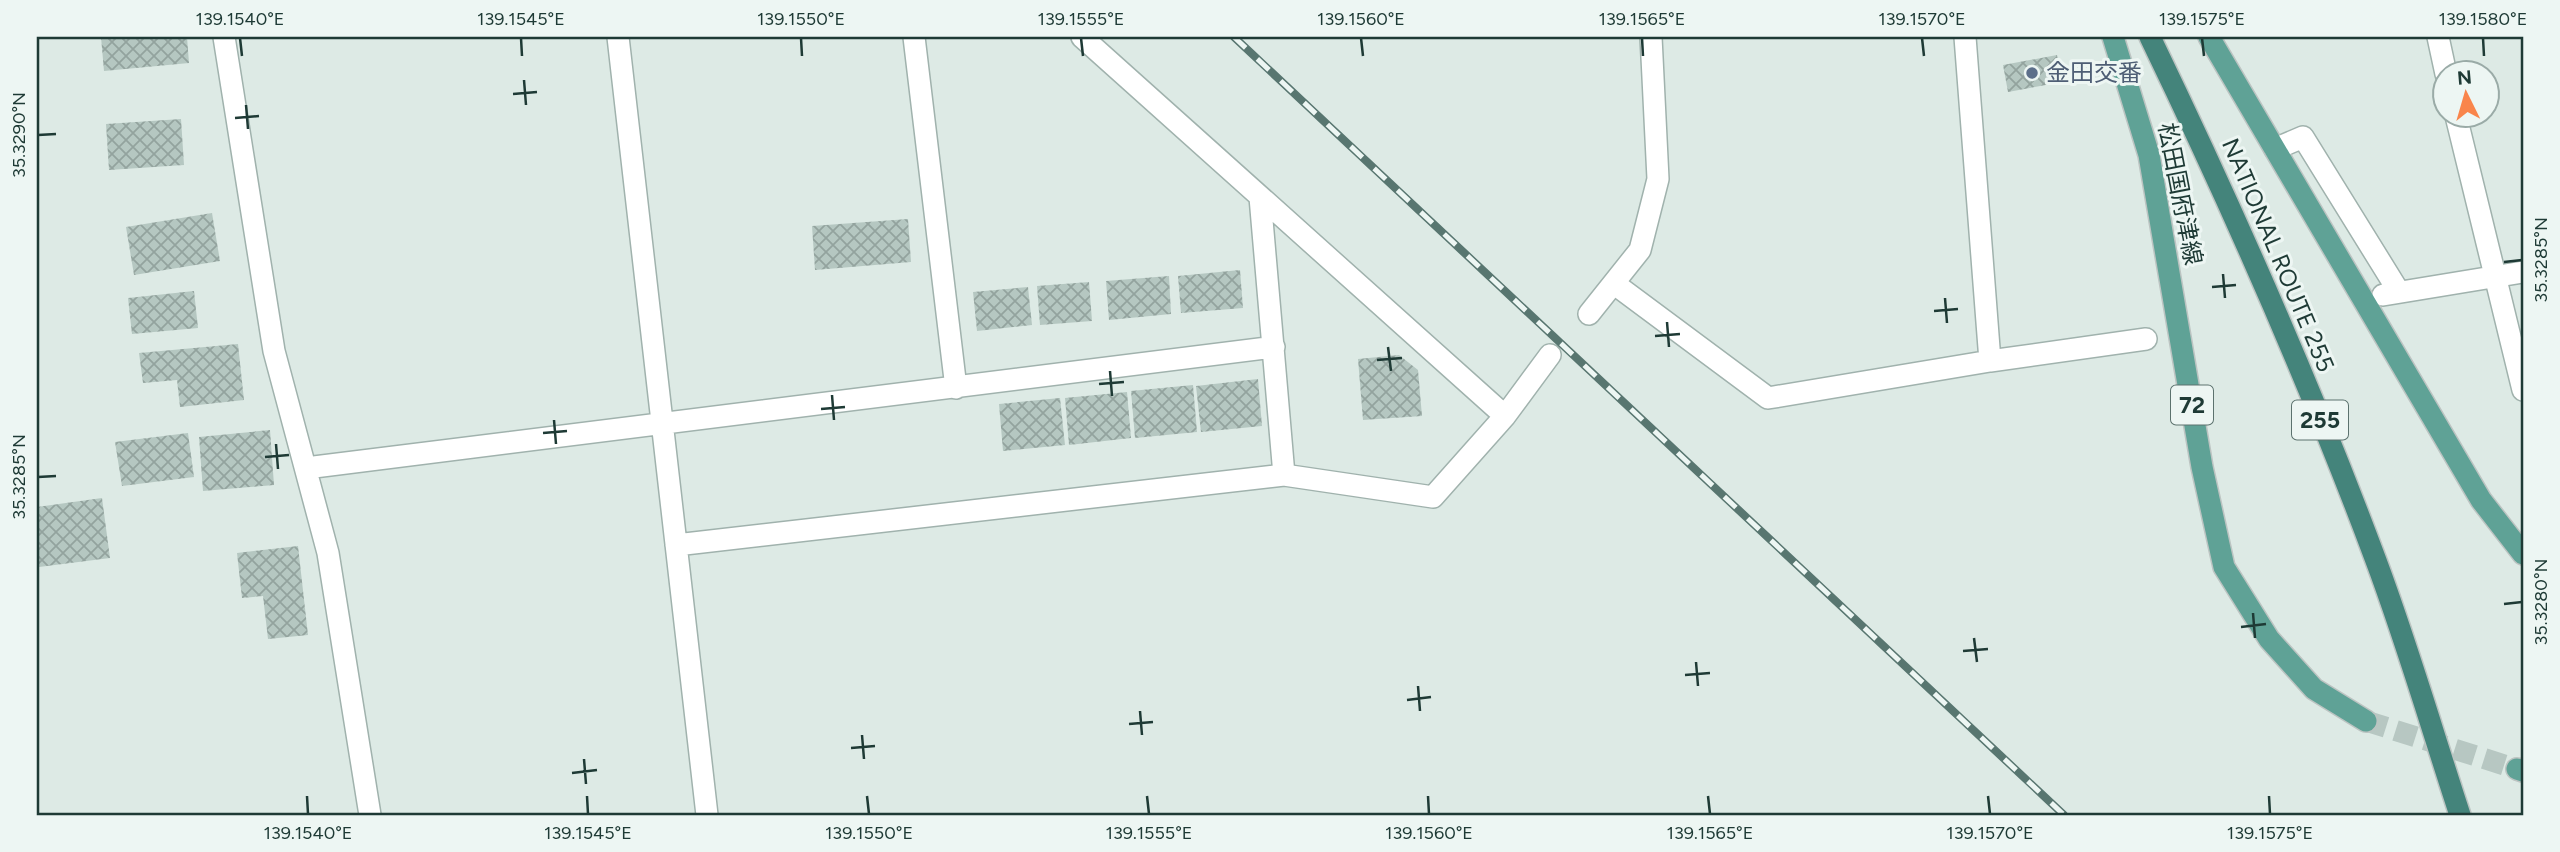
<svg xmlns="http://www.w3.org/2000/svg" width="2560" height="852" font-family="Figtree,'Noto Sans JP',sans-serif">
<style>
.building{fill:url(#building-cross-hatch)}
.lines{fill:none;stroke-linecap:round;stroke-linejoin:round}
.primary-tunnel{stroke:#b7c7c2;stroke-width:21;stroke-dasharray:21 10;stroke-linecap:butt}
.service-casing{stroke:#a0b2ad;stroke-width:24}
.minor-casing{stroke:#a0b2ad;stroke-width:24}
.primary-casing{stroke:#bcc4c2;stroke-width:24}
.trunk-casing{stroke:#bcc4c2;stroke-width:24}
.service{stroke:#fff;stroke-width:21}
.minor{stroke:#fff;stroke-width:21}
.primary{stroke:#5fa296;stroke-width:21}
.trunk{stroke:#44847b;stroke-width:21}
.rail-casing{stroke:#587670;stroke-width:8}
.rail{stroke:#edf6f3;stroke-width:5;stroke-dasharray:16;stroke-linecap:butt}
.ticks{fill:none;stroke:#1e3a35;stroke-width:2.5}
.service-dot{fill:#5c6f8a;stroke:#edf6f3;stroke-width:2.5}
.labels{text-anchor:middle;stroke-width:6;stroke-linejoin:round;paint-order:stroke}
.shield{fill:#edf6f3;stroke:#5c726e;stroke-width:2}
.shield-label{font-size:23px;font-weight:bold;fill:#1e3a35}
.service-label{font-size:24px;fill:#4e5e75;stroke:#edf6f3;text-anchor:start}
.street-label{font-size:24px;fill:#1e3a35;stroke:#edf6f3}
.neatline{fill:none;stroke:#1e3a35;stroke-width:2.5}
.ticks-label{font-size:18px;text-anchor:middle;fill:#1e3a35}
</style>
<defs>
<pattern id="building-cross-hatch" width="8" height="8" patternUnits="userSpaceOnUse" patternTransform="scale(1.75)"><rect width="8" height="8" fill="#b5c7c1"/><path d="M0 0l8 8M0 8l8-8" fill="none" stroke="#93a39e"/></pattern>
</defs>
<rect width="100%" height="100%" fill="#ddeae5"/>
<path class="building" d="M101 37H187L189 63 104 71Z
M2057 55 2062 82 2008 92 2003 65Z
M181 119 184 165 109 170 106 124Z
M212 213 220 261 134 275 126 227Z
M908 219 911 262 815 270 812 226Z
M1240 270 1243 308 1181 313 1178 276Z
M1169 276 1171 314 1109 320 1106 281Z
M1089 282 1092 321 1040 325 1037 286Z
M1028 287 1032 325 977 331 973 292Z
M194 291 198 328 132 334 128 298Z
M238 344 244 400 180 407 177 380 143 383 139 353Z
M1399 355 1418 370 1422 416 1363 420 1358 359Z
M1258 379 1262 426 1201 432 1196 386Z
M1193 385 1197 432 1135 438 1131 391Z
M1127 392 1131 438 1069 445 1065 398Z
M1060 398 1065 445 1003 451 999 404Z
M270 430 274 485 203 491 199 437Z
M188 433 194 477 122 486 115 442Z
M102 498 110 558 39 567 37 507Z
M298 546 308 635 268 639 263 596 242 598 237 553Z"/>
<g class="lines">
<path class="primary-tunnel" d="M2366 721 2517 769"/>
<g class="service-casing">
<path id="service" d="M1616 285 1768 398 1990 361 1965 37
M1990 361 2146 339"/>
</g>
<g class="minor-casing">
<path id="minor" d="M224 37 274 351 328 553 370 815
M618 37 707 815
M914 37 956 388
M1082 37 1505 416 1550 355
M2438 37 2446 74
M2456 116 2523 390
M2275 149 2303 137 2399 292
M1260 197 1284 475
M2383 295 2523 272
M1589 314 1640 250 1658 179 1651 37
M306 468 1274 347
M676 545 1284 475 1433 497 1505 416"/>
</g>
<g class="primary-casing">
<path id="primary" d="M2113 37 2149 155 2202 467 2224 567 2269 639 2314 689 2366 721
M2209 37 2481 500 2523 554
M2517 769 2523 771"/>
</g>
<g class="trunk-casing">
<path id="trunk" d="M2150 37C2232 207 2309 381 2375 558 2407 643 2432 730 2460 815"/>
</g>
<use href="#service" class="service"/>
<use href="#minor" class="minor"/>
<use href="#primary" class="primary"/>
<use href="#trunk" class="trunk"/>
<g class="rail-casing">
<path id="rail" d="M1234 37 2064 815"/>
</g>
<use href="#rail" class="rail"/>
</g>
<path class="ticks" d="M240 38 242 56M521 38 522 56M801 38 802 56M1081 38 1083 56M1361 38 1363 56M1642 38 1643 56M1922 38 1924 56M2202 38 2204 56M2483 38 2484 56M524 80 526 105M513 94 537 92M246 105 248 129M235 118 259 116M38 135 56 134M2504 262 2522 260M2223 274 2225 298M2212 287 2236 285M1945 298 1947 323M1934 311 1958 309M1667 322 1669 347M1655 336 1680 334M1388 347 1391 371M1377 360 1402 358M1110 371 1112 396M1099 384 1124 382M832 395 834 420M821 409 845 407M554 420 556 444M543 433 567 431M276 444 278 469M265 457 289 455M38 477 56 476M2504 604 2522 602M2253 613 2255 638M2241 627 2266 624M1974 638 1977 662M1963 651 1988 649M1696 662 1698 686M1685 675 1710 673M1418 686 1420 711M1407 700 1431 697M1140 711 1142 735M1129 724 1153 722M862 735 864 759M851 748 875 746M584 759 586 784M572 773 597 770M307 796 308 814M587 796 588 814M867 796 869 814M1147 796 1149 814M1428 796 1429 814M1708 796 1710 814M1988 796 1990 814M2269 796 2270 814"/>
<circle class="service-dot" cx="2032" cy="73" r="7"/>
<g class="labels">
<g class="shield">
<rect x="2171" y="385.5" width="42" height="39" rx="5"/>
<rect x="2292" y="400.5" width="56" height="39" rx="5"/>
</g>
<g class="shield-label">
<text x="2192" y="413">72</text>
<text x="2320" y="428">255</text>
</g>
<g class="service-label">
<text x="2046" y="81">金田交番</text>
</g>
<g class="street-label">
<text transform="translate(2180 194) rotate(79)" y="8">松田国府津線</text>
<text transform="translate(2278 255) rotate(67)" y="8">NATIONAL ROUTE 255</text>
</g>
</g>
<rect width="2560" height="852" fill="none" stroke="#edf6f3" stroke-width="77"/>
<g transform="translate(2466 94) rotate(355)"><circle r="33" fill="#edf6f3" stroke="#9aaba7" stroke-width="2"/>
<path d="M0-5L12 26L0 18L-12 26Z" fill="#f9854b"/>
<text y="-10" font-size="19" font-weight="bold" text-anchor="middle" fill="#1e3a35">N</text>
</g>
<rect x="38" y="38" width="2484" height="776" class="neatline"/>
<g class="ticks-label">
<text x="240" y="25">139.1540°E</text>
<text x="521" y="25">139.1545°E</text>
<text x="801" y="25">139.1550°E</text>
<text x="1081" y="25">139.1555°E</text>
<text x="1361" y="25">139.1560°E</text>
<text x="1642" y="25">139.1565°E</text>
<text x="1922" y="25">139.1570°E</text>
<text x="2202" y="25">139.1575°E</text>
<text x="2483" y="25">139.1580°E</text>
<text transform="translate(19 135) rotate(-90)" y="6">35.3290°N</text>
<text transform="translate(2541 260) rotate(-90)" y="6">35.3285°N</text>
<text transform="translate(19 477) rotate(-90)" y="6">35.3285°N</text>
<text transform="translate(2541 602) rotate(-90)" y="6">35.3280°N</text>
<text x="308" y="839">139.1540°E</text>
<text x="588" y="839">139.1545°E</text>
<text x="869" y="839">139.1550°E</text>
<text x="1149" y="839">139.1555°E</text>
<text x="1429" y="839">139.1560°E</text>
<text x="1710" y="839">139.1565°E</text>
<text x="1990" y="839">139.1570°E</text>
<text x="2270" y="839">139.1575°E</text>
</g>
</svg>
